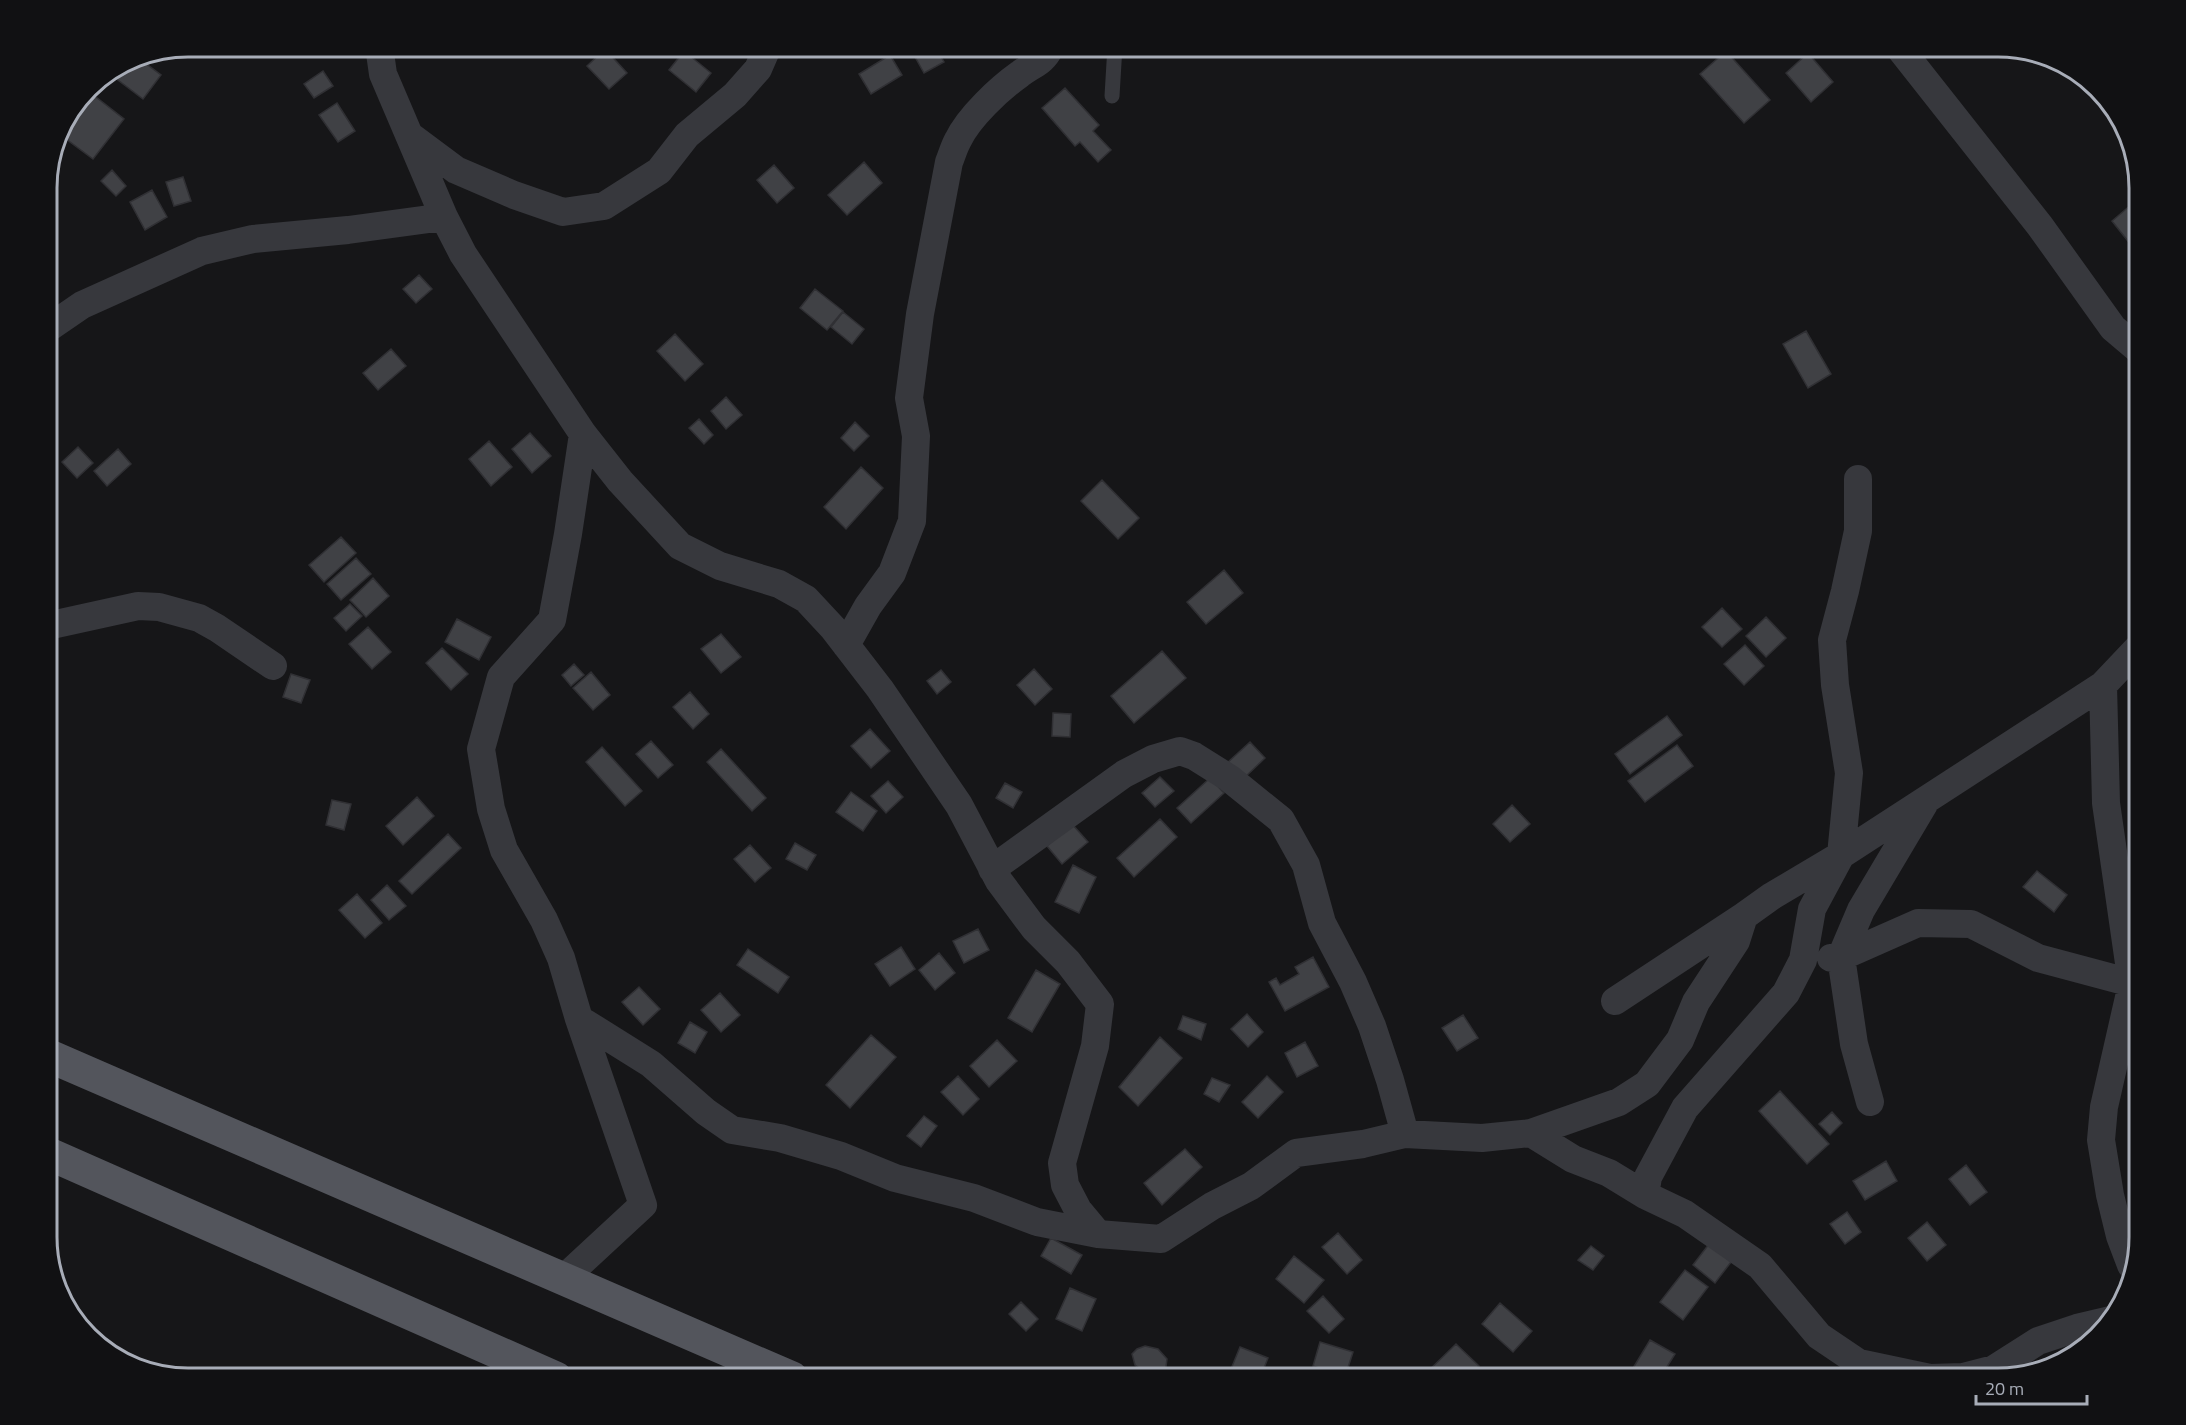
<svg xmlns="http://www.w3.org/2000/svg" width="2186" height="1425" font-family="'Titillium Web',sans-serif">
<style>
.building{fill:#404145;stroke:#303034;stroke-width:1.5}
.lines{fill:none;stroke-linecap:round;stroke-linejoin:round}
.lane{stroke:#37383d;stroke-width:15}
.street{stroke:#37383d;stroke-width:28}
.primary{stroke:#53555c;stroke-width:33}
.rim{fill:none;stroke:#a8adb8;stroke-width:3}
</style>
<rect width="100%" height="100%" fill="#161618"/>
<path class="building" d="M909 46H935L944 62 924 73Z
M605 49 627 73 609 89 587 66Z
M684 51 711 73 696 92 669 70Z
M1726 51 1770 100 1744 123 1700 74Z
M1808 53 1833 82 1811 102 1786 73Z
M890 55 902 75 871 94 859 74Z
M134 57H137L161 75 143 99 110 74Z
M323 71 333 86 314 98 304 84Z
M1065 88 1099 125 1093 131 1111 150 1098 162 1080 142 1075 146 1042 108Z
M87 90 124 119 93 159 58 133Z
M337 103 355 131 338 142 319 115Z
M864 162 882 183 847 215 828 195Z
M774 165 794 188 777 203 757 180Z
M112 170 126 186 116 196 101 181Z
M183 177 191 201 174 206 166 182Z
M152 190 167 217 145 230 130 202Z
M2139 198V255L2112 221Z
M419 275 432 289 416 303 403 289Z
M815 289 843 311 827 330 800 308Z
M843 312 864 329 852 344 831 327Z
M1806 331 1831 374 1808 388 1783 344Z
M675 334 703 364 685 381 657 351Z
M391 349 406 366 378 390 363 373Z
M726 397 742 415 726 429 711 411Z
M699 419 713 435 704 444 689 428Z
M855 422 869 436 854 451 841 438Z
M530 433 551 456 532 473 512 449Z
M489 441 512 467 491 486 469 459Z
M78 447 93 463 77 478 62 462Z
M118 449 131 464 107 486 94 471Z
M861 467 883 488 846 529 824 507Z
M1102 480 1139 518 1118 539 1081 501Z
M341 537 356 553 324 582 309 565Z
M356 558 371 574 341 600 327 584Z
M1224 570 1243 593 1206 624 1187 602Z
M373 578 389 596 366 617 350 600Z
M350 604 362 616 346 631 334 618Z
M1722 608 1742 629 1722 647 1702 627Z
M1766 617 1786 638 1766 657 1746 636Z
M457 619 491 637 479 660 445 642Z
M368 627 391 652 372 669 349 644Z
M721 634 741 657 721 673 701 649Z
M1745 645 1764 666 1744 685 1724 664Z
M442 648 468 674 451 690 426 663Z
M1162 651 1186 678 1134 723 1111 696Z
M574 664 584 675 571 686 562 675Z
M1034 669 1052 689 1035 705 1017 685Z
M941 670 951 682 937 694 927 681Z
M591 672 610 695 593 710 573 688Z
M291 674 310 680 301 703 283 697Z
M690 692 709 714 693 729 673 707Z
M1053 713 1071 714 1070 737 1052 736Z
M1667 716 1682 735 1630 774 1615 754Z
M870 729 890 751 871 768 851 746Z
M651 741 673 765 658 778 636 754Z
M1250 742 1265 758 1243 779 1227 763Z
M1677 745 1693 766 1645 802 1628 781Z
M602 747 642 791 625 806 586 762Z
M721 749 766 798 752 811 707 762Z
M1160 777 1174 791 1155 807 1142 793Z
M1210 778 1224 793 1191 823 1177 808Z
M888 781 903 797 886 813 871 796Z
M1005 783 1022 792 1013 808 996 798Z
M851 792 877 811 863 831 836 812Z
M417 797 434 816 403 845 386 826Z
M332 800 351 804 344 830 326 825Z
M1512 805 1530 824 1510 842 1493 824Z
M1160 819 1177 837 1134 877 1117 858Z
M1072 824 1088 842 1062 864 1047 846Z
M448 834 461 848 412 894 399 881Z
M795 843 816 855 807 870 786 859Z
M750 845 771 868 755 882 734 859Z
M1073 865 1096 877 1079 913 1055 902Z
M2037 871 2067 895 2054 912 2023 887Z
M387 885 406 906 389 920 371 900Z
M357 894 382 923 365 938 339 910Z
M978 929 989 950 964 963 953 941Z
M901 947 915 969 890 986 875 964Z
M748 949 789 977 778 993 737 965Z
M939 953 955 973 935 990 919 970Z
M1313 957 1329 987 1285 1011 1269 982 1276 978 1280 985 1299 974 1295 967Z
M1036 970 1060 984 1032 1032 1008 1018Z
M639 987 660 1009 643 1025 622 1002Z
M720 993 740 1015 721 1032 701 1010Z
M1247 1014 1263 1032 1248 1047 1231 1029Z
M1463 1015 1478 1038 1457 1051 1442 1028Z
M1183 1016 1206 1024 1201 1040 1178 1029Z
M690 1022 707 1032 695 1053 678 1043Z
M871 1035 896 1057 850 1108 826 1085Z
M1160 1037 1182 1058 1138 1106 1119 1087Z
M997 1040 1017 1061 989 1087 970 1066Z
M1305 1042 1318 1066 1297 1077 1285 1053Z
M958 1076 979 1099 963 1115 941 1092Z
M1267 1076 1283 1092 1258 1118 1242 1102Z
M1212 1078 1230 1085 1219 1102 1204 1094Z
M1780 1091 1829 1144 1807 1164 1759 1111Z
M1832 1112 1842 1123 1830 1135 1819 1124Z
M924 1116 937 1126 921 1147 907 1136Z
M1185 1149 1202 1167 1162 1205 1144 1183Z
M1886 1161 1897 1181 1865 1200 1853 1181Z
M1966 1165 1987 1192 1970 1205 1949 1179Z
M1847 1212 1861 1232 1845 1244 1830 1224Z
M1927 1222 1946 1245 1927 1261 1908 1238Z
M1338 1233 1362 1260 1347 1274 1322 1247Z
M1051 1238 1082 1255 1071 1274 1041 1256Z
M1709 1244 1731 1262 1715 1283 1693 1265Z
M1591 1246 1604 1256 1593 1270 1578 1260Z
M1294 1256 1324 1280 1304 1303 1276 1279Z
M1685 1270 1708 1287 1683 1320 1660 1302Z
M1070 1288 1096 1299 1082 1331 1056 1319Z
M1323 1296 1344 1319 1329 1333 1307 1311Z
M1021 1302 1038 1319 1026 1331 1009 1314Z
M1500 1303 1532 1331 1513 1352 1482 1324Z
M1650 1340 1675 1354 1660 1378H1627Z
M1320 1342 1353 1352 1345 1377 1313 1366Z
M1456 1344 1479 1366 1467 1378H1421Z
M1145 1346 1158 1349 1167 1359 1165 1374 1144 1372 1135 1365 1132 1354 1137 1349Z
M1240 1347 1268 1358 1260 1378H1253L1231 1369Z"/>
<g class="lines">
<path class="lane" d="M1112 96 1115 46"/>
<path class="street" d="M379 46 383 74 444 217 463 254 583 434 620 481 680 546 720 566 779 584 806 599 833 628 880 689 959 805 999 881 1034 928 1068 962 1100 1004 1095 1046 1062 1163 1065 1185 1078 1210 1098 1234
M1898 46 2040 226 2113 328 2139 350
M409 135 456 170 514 195 563 212 604 206 659 171 687 135 735 95 758 69 768 46
M47 329 82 305 202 251 253 239 348 230 444 217
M583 434 568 534 552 620 501 677 481 749 491 809 504 850 544 920 561 958 579 1019 651 1064 706 1112 732 1130 780 1138 841 1156 895 1178 974 1198 1037 1222 1098 1234 1161 1239 1212 1206 1251 1186 1296 1153 1363 1144 1405 1134 1482 1138 1531 1133 1619 1102 1647 1084 1680 1040 1696 1002 1736 941 1744 916 1772 896 1841 855 2103 685 2139 647
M47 626 138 606 159 607 199 618 217 628 273 666
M846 645 868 606 892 573 912 521 916 436 909 398 920 314 949 162C952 155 954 147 958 140 969 117 999 89 1020 74 1033 64 1043 63 1051 46
M2103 685 2106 803 2132 984 2104 1107 2101 1140 2110 1195 2120 1236 2131 1265
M992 869 1124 774 1153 759 1180 751 1194 756 1229 778 1281 820 1306 865 1322 923 1353 982 1372 1026 1390 1080 1405 1134
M1831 958 1841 957 1861 910 1924 804
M1615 1001 1744 916
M1870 1102 1854 1044 1841 957 1918 923 1971 924 2038 958 2139 985
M1531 1133 1573 1159 1609 1173 1645 1195 1685 1214 1760 1266 1819 1336 1859 1363 1930 1378 1963 1377 1994 1369 2038 1341 2077 1328 2111 1320
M1645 1195 1648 1177 1685 1108 1786 993 1803 960 1812 909 1841 855 1849 773 1835 685 1832 640 1845 591 1858 531V479
M562 1280 643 1205 579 1019"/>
<path class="primary" d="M47 1055 792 1378
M47 1153 556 1378"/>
</g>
<path d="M0 0H2186V1425H0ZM188 57H1998A131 131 0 0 1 2129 188V1237A131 131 0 0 1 1998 1368H188A131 131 0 0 1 57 1237V188A131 131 0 0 1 188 57Z" fill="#111113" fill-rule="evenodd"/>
<path class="rim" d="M188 57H1998A131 131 0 0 1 2129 188V1237A131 131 0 0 1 1998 1368H188A131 131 0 0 1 57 1237V188A131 131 0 0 1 188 57Z"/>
<path d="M1976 1395v9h111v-9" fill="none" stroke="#a8adb8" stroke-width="3"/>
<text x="1985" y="1395" font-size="18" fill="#a8adb8" stroke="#111113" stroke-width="4.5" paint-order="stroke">20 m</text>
</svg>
